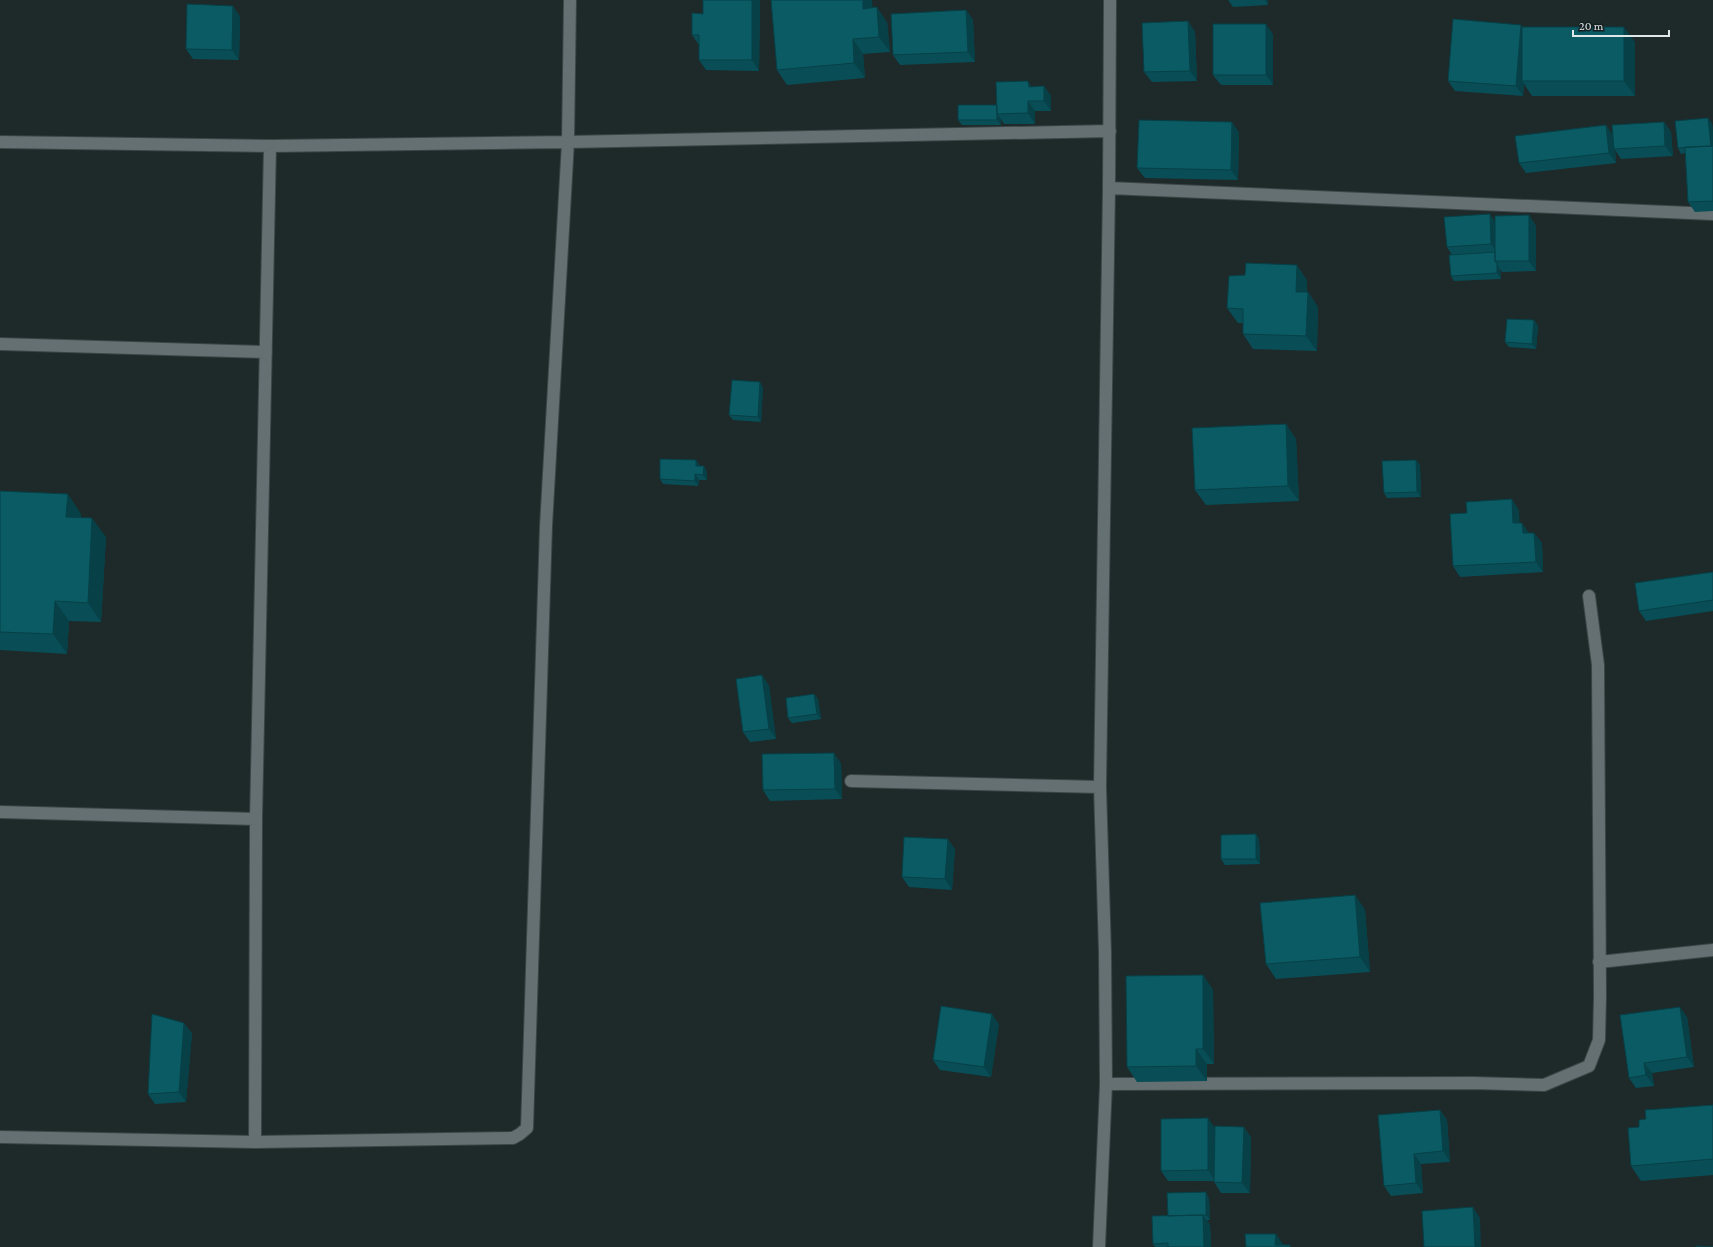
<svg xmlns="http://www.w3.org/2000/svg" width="1713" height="1247" font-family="'Crimson Pro',serif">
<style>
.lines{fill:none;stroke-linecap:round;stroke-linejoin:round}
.minor-casing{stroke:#3c4446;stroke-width:14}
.minor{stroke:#647072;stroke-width:12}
.wall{fill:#094e56}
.shaded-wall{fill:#074046}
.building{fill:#0a5b64;stroke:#074046}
</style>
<rect width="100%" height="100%" fill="#1e292a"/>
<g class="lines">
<g class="minor-casing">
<path id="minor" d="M0 142 270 146 568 142 1110 131
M1109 188 1713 214
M0 344 266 352
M851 781 1100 787
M0 812 256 819
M1599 962 1713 950
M1106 1084 1473 1083 1544 1085 1589 1066 1599 1040 1600 996 1598 665 1589 596
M0 1137 255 1142 513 1138 520 1134 527 1128 546 526 568 142 570 0
M255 1142 256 819 270 146
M1099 1247 1106 1084 1105 952 1100 787 1109 188 1110 0"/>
</g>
<use href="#minor" class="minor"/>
</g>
<path class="wall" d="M703 0H760L759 71 706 70 699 60V45L692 35 703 14Z
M771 0H872V8L887 22 890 52 863 54 865 78 787 85 777 70Z
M1228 0H1268V5L1233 7Z
M966 10 973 20 975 62 900 65 893 55Z
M240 16 239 60 193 59 186 49Z
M1188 21 1195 32 1197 81 1152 82 1144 72Z
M1521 25 1522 27 1635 42V96H1532L1524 84 1523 96 1455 91 1448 81Z
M1273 34V85H1221L1213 75Z
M1044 86 1051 96V111H1035V124H1004L1001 119V125H962L958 120 997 105 1032 87Z
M1664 122 1671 132 1673 156 1621 159 1615 150 1616 163 1526 173 1519 163 1613 135Z
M1712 123 1713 135V211L1695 212 1688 202 1685 153 1681 154 1678 148Z
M1239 132 1238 180 1145 178 1137 168Z
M1529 215 1536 226V271L1502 272 1500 269 1501 279 1454 281 1451 276 1452 255 1447 247 1495 222Z
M1307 280V292H1308L1318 307 1317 351 1253 349 1243 334V323H1238L1227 308Z
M1534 320 1538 326 1536 349 1509 347 1505 342Z
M763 387 761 422 733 420 729 415Z
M1286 424 1296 439 1299 501 1206 505 1195 490Z
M696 460 700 466 707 472V480H699L698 486 663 484 660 479Z
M1416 460 1420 465 1421 497 1387 498 1384 493Z
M0 491 81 514V517L106 537 101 622 69 621 67 654 0 650Z
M1519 510V523L1529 533H1534L1542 543 1543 572 1460 577 1453 566Z
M1713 572V611L1646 621 1639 611Z
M762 675 769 686 776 739 750 742 743 732Z
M814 694 818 699 821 719 792 723 788 718Z
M841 763 842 799 770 801 763 790Z
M1256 834 1259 839 1260 864 1225 865 1221 859Z
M955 849 952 890 909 887 902 877Z
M1355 895 1365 910 1370 972 1276 979 1266 964Z
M1203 975 1213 990 1214 1064H1207V1081L1137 1082 1127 1067Z
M1687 1017 1694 1067 1652 1073 1654 1086 1636 1088 1629 1078Z
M999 1024 991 1077 940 1070 933 1060Z
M192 1033 186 1102 155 1104 148 1094Z
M1713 1105V1175L1641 1181 1631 1166 1639 1127 1646 1119Z
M1440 1110 1447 1120 1450 1162 1421 1164 1423 1193 1391 1196 1384 1186Z
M1215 1128V1144L1251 1137 1250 1193H1221L1214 1182V1181H1168L1161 1171Z
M1209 1198 1210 1220H1207L1210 1225 1211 1247H1155L1153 1244 1168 1216Z"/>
<path class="shaded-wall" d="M752 0H760L759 71 752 60Z
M863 0H872L874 24 863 9Z
M1265 0H1268V5Z
M233 6 240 16 239 60 232 50Z
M877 7 887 22 890 52 879 37Z
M966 10 973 20 975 62 968 52Z
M1188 21 1195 32 1197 81 1190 71Z
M1266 24 1273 34V85L1266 75Z
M1521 25 1528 35 1522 81 1524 84 1523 96 1516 86Z
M1624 27 1635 42V96L1624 81Z
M853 39 863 54 865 78 854 63Z
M1028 81 1035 92 1029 87Z
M1044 86 1051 96V111L1044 101Z
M1028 101 1035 111V124L1028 113Z
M997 105V114L1001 119V125L997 120Z
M1708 118 1712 123 1713 135V149L1711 146Z
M1232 122 1239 132 1238 180 1231 170Z
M1664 122 1671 132 1673 156 1665 146Z
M1606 125 1613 135 1614 149 1615 150 1616 163 1609 153Z
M1490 214 1497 225 1498 254 1491 244Z
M1529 215 1536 226V271L1529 261Z
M1497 264 1500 269 1501 279 1497 273Z
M1297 265 1307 280 1306 307 1296 292Z
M1308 292 1318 307 1317 351 1306 336Z
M1534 320 1538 326 1536 349 1532 344Z
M760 382 763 387 761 422 758 417Z
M1286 424 1296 439 1299 501 1288 486Z
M696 460 700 466V471L696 466Z
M1416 460 1420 465 1421 497 1417 492Z
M704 466 707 472V480L703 475Z
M695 474 699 480 698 486 695 481Z
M68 494 81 514 80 536 66 517Z
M1512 499 1519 510 1520 533 1513 523Z
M92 518 106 537 101 622 88 603Z
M1522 523 1529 533H1523Z
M1534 533 1542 543 1543 572 1536 562Z
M55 601 69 621 67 654 53 634Z
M762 675 769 686 776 739 769 729Z
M814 694 818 699 821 719 817 714Z
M834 753 841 763 842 799 835 789Z
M1256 834 1259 839 1260 864 1256 859Z
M948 839 955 849 952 890 945 879Z
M1355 895 1365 910 1370 972 1360 957Z
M1203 975 1213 990 1214 1064 1203 1049Z
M1680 1007 1687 1017 1694 1067 1687 1057Z
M992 1014 999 1024 991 1077 984 1067Z
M184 1023 192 1033 186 1102 179 1092Z
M1196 1049 1207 1064V1081L1196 1066Z
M1644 1063 1652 1073 1654 1086 1646 1075Z
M1440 1110 1447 1120 1450 1162 1443 1151Z
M1208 1118 1215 1128V1181L1208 1170Z
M1244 1127 1251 1137 1250 1193 1242 1183Z
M1414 1154 1421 1164 1423 1193 1416 1183Z
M1206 1192 1209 1198 1210 1220 1206 1215Z
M1473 1207 1480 1218 1481 1247H1475Z
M1203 1215 1210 1225 1211 1247H1204Z
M1276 1234 1283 1244V1247L1275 1245Z"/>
<path class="building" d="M703 0H752V60H699V35H692V13L703 14Z
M771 0H863V9L877 7 879 37 853 39 854 63 777 70Z
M187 4 233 6 232 50 186 49Z
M966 10 968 52 893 55 891 14Z
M1453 19 1521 25 1516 86 1448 81Z
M1188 21 1190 71 1144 72 1142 23Z
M1213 24H1266V75H1213Z
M1522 27H1624V81H1522Z
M1028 81 1029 87 1044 86V101H1028V113L997 114 996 82Z
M958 105H997V120H958Z
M1708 118 1711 146 1678 148 1675 121Z
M1139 120 1232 122 1231 170 1137 168Z
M1664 122 1665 146 1614 149 1612 125Z
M1606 125 1609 153 1519 163 1515 136Z
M1713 146V201L1688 202 1685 147Z
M1490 214 1491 244 1447 247 1444 217Z
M1529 215V261H1495V216Z
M1495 252V261L1497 264V273L1451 276 1449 255Z
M1246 263 1297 265 1296 292H1308L1306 336 1243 334V309L1227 308 1229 276 1245 275Z
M1507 319 1534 320 1532 344 1505 342Z
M732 380 760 382 758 417 729 415Z
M1286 424 1288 486 1195 490 1192 428Z
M660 459 696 460V466H704L703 475 695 474V481L660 479Z
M1416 460 1417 492 1384 493 1382 461Z
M0 491 68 494 66 517 92 518 88 603 55 601 53 634 0 632Z
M1512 499 1513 523H1522L1523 533H1534L1536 562 1453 566 1450 514 1467 513 1466 502Z
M1713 572V600L1639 611 1635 583Z
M762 675 769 729 743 732 736 679Z
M814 694 817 714 788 718 786 698Z
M834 753 835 789 763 790 762 754Z
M1256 834V859H1221V835Z
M904 837 948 839 945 879 902 877Z
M1355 895 1360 957 1266 964 1260 903Z
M1203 975V1049H1196V1066L1127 1067 1126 976Z
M941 1006 992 1014 984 1067 933 1060Z
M1680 1007 1687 1057 1644 1063 1646 1075 1629 1078 1620 1015Z
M152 1014 184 1023 179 1092 148 1094Z
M1713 1105V1159L1631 1166 1628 1128 1639 1127V1120L1646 1119 1645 1110Z
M1440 1110 1443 1151 1414 1154 1416 1183 1384 1186 1378 1115Z
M1208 1118V1170L1161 1171V1119Z
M1215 1126 1244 1127 1242 1183 1214 1182Z
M1206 1192V1215L1168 1216 1167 1193Z
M1473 1207 1475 1247H1424L1422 1211Z
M1203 1215 1204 1247H1168V1243L1153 1244 1152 1216Z
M1245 1234H1276L1275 1245H1290V1247H1246Z
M1696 1246 1713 1247H1696Z"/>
<path d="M1573 30v6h96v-6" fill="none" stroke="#e0e7e8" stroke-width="2"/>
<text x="1579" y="30" font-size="12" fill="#e0e7e8" stroke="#151f21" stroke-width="3" paint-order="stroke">20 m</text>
</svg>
